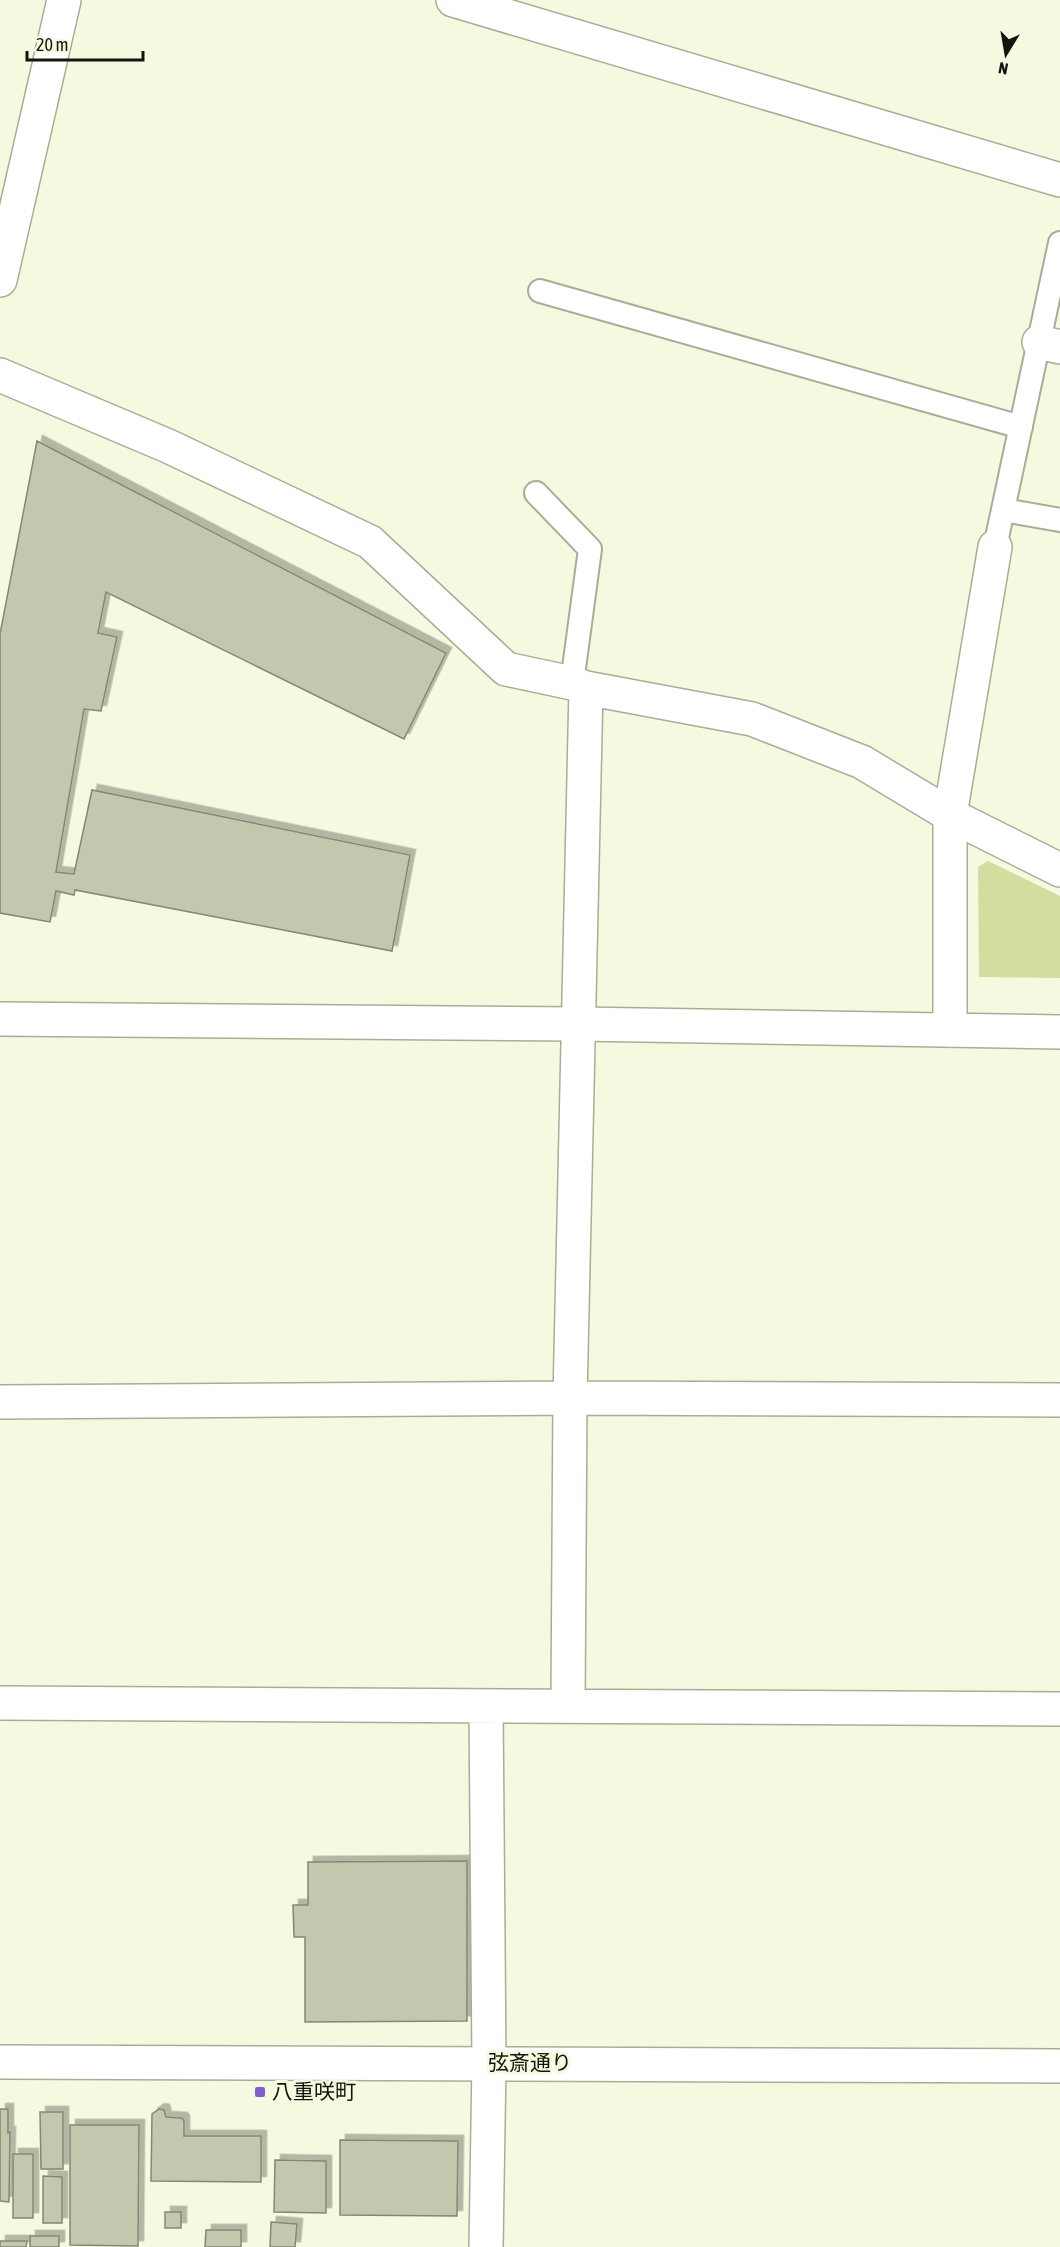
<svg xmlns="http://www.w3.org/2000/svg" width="1060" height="2247" font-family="'Asap Condensed','Noto Sans JP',sans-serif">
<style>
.green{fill:#d5dc9f}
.building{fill:#c3c7ae;stroke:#848871;stroke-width:1.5;filter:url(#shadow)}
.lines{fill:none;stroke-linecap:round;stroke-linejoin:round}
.lane-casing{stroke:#aaad95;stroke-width:26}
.street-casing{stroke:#aaad95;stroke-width:36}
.secondary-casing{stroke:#aaad95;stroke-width:36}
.lane{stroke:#fff;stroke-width:22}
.street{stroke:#fff;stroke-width:33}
.secondary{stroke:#fff;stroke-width:33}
.poi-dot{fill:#7f5ed8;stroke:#f6f9e0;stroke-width:2}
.labels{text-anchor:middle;stroke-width:6;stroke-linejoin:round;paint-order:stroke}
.street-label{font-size:21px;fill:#14150c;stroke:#f6f9e0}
.poi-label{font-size:21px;fill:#14150c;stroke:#f6f9e0;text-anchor:start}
</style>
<defs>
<filter id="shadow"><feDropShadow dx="5.5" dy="-5.5" stdDeviation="0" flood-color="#0004"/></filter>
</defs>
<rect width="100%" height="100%" fill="#f6f9e0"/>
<path class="green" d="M988 861 1060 896V978L979 977 978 867Z"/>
<path class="building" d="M37 441 446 653 404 739 106 592 98 633 117 637 101 711 84 709 56 872 74 874 92 790 410 855 392 951 75 890 74 895 56 891 50 922 0 913V634Z
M467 1861V2021L305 2022V1937H294L293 1905H308V1862Z
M0 2109H8V2133L10 2132 9 2202 0 2201Z
M159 2109 164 2110 166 2117 182 2118 184 2121V2136H261V2182L151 2181 152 2114Z
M40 2112H63V2169H41Z
M70 2125H139L138 2246 70 2245Z
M340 2140 458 2141 457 2216 340 2215Z
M13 2154H33V2218H13Z
M275 2160 326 2161V2213L274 2212Z
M43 2176 62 2177V2223H43Z
M165 2212H181V2228H165Z
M271 2222 297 2224 295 2247H270Z
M206 2230H241V2247H205Z
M30 2236H59V2247H30Z
M0 2241H27L26 2247H0Z"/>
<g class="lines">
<g class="lane-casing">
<path id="lane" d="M540 291 1021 427
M536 493 590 549 572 683
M1003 510 1060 520
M995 547 1060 243"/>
</g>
<g class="street-casing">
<path id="street" d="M453 0 1060 180
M1039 342 1060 347
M0 375 168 446 370 542 506 669 572 683 586 688 752 719 862 762 950 815 1060 870
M950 1030V815L995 547
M0 1402 570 1398 1060 1400
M0 1703 1060 1709
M568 1705 570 1398 586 688
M486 2247 489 2063 486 1706"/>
</g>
<g class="secondary-casing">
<path id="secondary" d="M0 280 64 0
M0 1019 579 1024 1060 1032
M0 2062 1060 2066"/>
</g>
<use href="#lane" class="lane"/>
<use href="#street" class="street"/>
<use href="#secondary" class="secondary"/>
</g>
<rect class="poi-dot" x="254" y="2086" width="12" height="12" rx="3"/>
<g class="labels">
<g class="street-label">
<text x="530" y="2070">弦斎通り</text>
</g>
<g class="poi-label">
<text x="272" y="2099">八重咲町</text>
</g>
</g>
<g transform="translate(1006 54) rotate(191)" stroke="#f6f9e0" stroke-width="4.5" paint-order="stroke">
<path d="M0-4.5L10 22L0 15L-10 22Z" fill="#14150c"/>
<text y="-9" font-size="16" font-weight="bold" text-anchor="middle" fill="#14150c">N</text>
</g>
<path d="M27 51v9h116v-9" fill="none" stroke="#14150c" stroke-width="3"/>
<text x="36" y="51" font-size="18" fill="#14150c" stroke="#f6f9e0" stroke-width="4.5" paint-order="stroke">20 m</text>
</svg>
